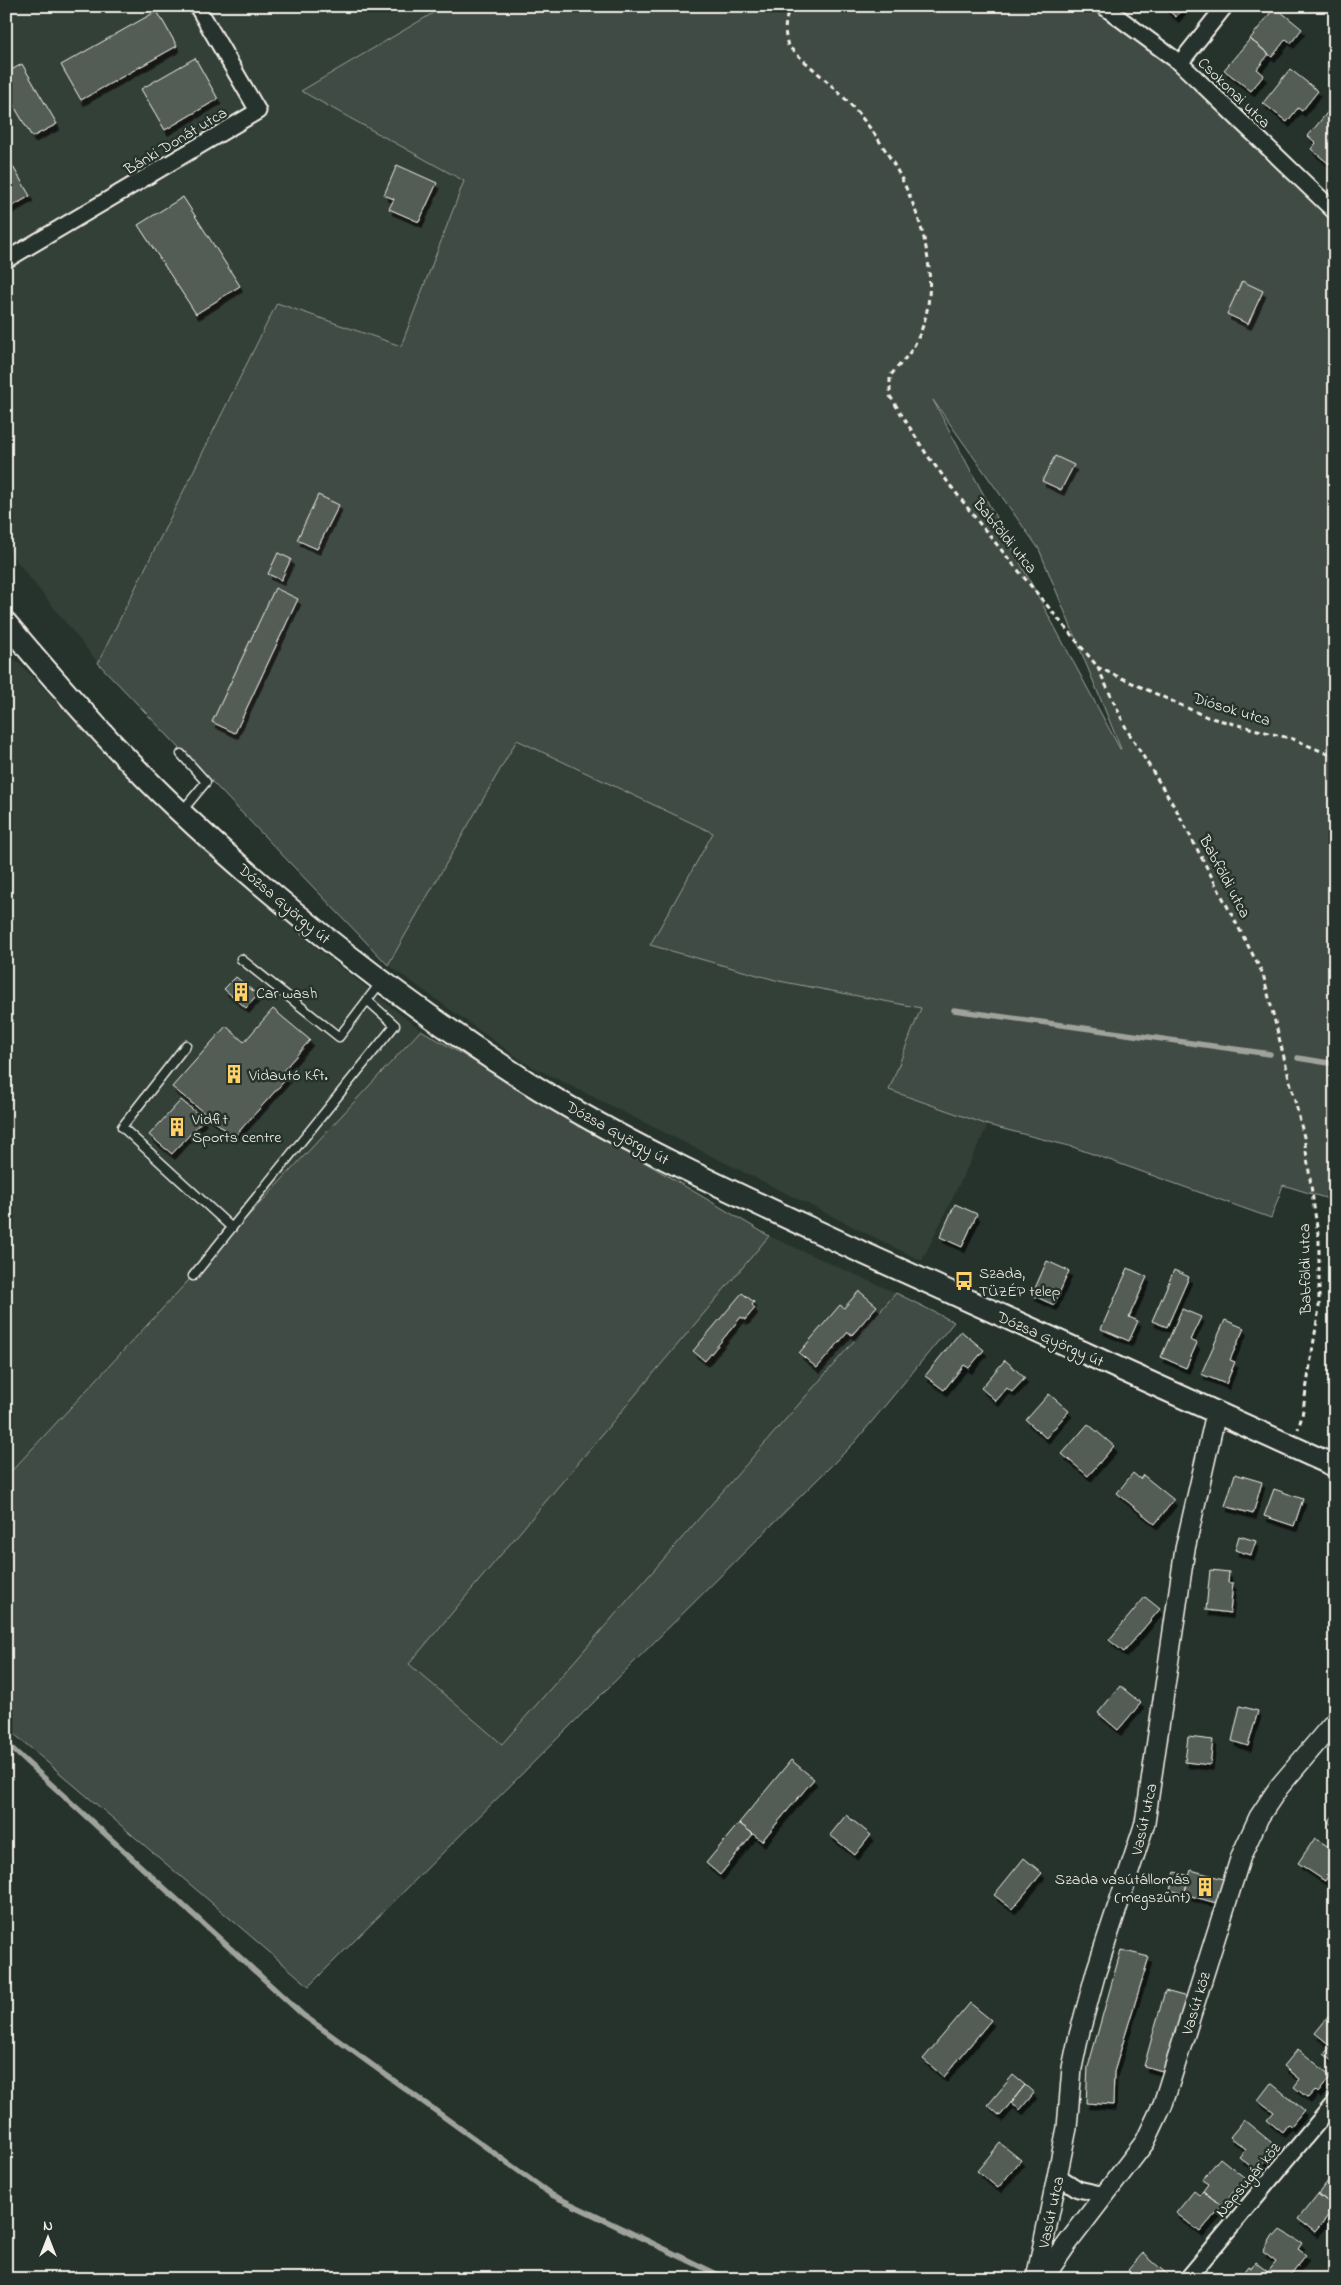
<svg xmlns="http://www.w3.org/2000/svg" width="1341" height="2285" font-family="'Indie Flower',sans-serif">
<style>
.built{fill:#333f39}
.green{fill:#414b45;stroke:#9a9e96;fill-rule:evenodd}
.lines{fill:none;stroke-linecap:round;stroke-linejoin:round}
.stream{stroke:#9fa39b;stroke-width:5.5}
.building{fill:#525c55;stroke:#f4f1e8;filter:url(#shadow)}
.service-casing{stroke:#f4f1e8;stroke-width:11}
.minor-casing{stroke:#f4f1e8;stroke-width:19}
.tertiary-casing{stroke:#f4f1e8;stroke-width:22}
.secondary-casing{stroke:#f4f1e8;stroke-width:25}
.path{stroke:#f4f1e8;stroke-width:3;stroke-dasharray:5 4;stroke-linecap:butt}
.service{stroke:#26332d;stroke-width:8}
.minor{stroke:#26332d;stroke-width:15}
.tertiary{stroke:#26332d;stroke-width:19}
.secondary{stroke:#26332d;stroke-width:21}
.labels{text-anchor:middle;stroke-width:5;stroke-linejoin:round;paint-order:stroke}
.street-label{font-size:16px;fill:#f4f1e8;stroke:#26332d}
.poi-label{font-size:16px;fill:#f4f1e8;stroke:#26332d;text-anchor:start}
</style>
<defs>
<filter id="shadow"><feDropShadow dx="3" dy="5.5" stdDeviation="0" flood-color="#0009"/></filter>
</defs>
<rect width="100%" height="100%" fill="#26332d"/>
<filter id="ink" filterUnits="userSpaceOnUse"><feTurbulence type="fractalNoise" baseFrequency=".02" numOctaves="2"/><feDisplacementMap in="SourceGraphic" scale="10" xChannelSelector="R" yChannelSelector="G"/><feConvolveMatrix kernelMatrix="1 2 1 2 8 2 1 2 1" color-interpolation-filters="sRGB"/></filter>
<g filter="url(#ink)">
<path class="built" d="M6 6H445L301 91 465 181 401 346 277 303 98 663 6 548Z
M6 650 186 832 315 947 421 1030 6 1477Z
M517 740 713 833 650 945 779 981 921 1008 889 1090 988 1125 922 1261 525 1063 388 965Z
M769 1236 896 1293 502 1744 409 1664Z"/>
<path class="green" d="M445 6H1103L1180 63 1335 222V1201L1283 1185 1271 1218 1073 1147 988 1125 889 1090 921 1008 779 981 650 945 713 833 517 740 388 965 98 663 277 303 401 346 464 181 301 91ZM933 400 1039 549 1121 749H1120Z
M421 1030 769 1236 409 1664 502 1744 896 1293 954 1322 855 1442 309 1986 6 1727V1477Z"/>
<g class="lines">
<path class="stream" d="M954 1010 1270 1054
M1298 1058 1335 1064
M6 1743 303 2015 552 2195 727 2279"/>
</g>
<path class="building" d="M1163 6H1185L1176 17Z
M1275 7 1302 29 1291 43 1286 39 1272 57 1250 39Z
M157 11 177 46 81 100 61 65Z
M1250 39 1269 54 1257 69 1264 75 1251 91 1224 70Z
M195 58 218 99 165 130 141 89Z
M22 64 57 124 32 137 6 92V73Z
M1290 69 1318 91 1302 111 1298 108 1287 122 1263 103Z
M1335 103V157L1329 164 1311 149 1316 143 1308 136Z
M9 160 30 196 6 210V161Z
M397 165 437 183 419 222 389 209 394 199 384 195Z
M183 197 240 286 196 314 138 225Z
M1242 281 1263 291 1248 324 1227 314Z
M1055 456 1074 465 1061 490 1042 481Z
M318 495 339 505 317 549 297 540Z
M278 553 291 559 281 580 268 574Z
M275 588 298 599 235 733 212 722Z
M236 977 258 995 246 1008 224 989Z
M273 1009 310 1040 282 1072 288 1077 234 1137 172 1087 226 1026 244 1042Z
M181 1100 204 1119 172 1154 149 1135Z
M955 1204 977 1214 962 1247 940 1237Z
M1047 1261 1069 1271 1054 1305 1032 1295Z
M1128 1268 1147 1277 1129 1317 1138 1321 1129 1341 1101 1329Z
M1174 1270 1189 1277 1167 1327 1152 1321Z
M859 1291 877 1306 852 1335 848 1332 817 1368 799 1353 840 1305 844 1308Z
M742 1293 754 1302 752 1305 755 1308 745 1320 741 1317 705 1361 693 1351Z
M1182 1309 1201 1317 1190 1340 1197 1343 1186 1368 1161 1357Z
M1225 1320 1244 1328 1230 1360 1235 1362 1226 1384 1201 1374Z
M961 1331 984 1350 969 1368 964 1365 944 1390 925 1376Z
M1005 1360 1025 1378 1012 1392 1007 1388 996 1401 981 1388Z
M1049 1394 1069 1411 1046 1438 1026 1420Z
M1088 1424 1114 1446 1088 1476 1062 1454Z
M1133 1473 1140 1479 1143 1475 1174 1500 1155 1524 1117 1493Z
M1235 1474 1262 1482 1253 1514 1225 1506Z
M1274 1489 1303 1499 1294 1526 1264 1516Z
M1239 1536 1256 1541 1251 1555 1235 1550Z
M1210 1570 1229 1572 1228 1583H1233L1230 1613 1206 1610Z
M1145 1597 1160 1609 1124 1652 1109 1640Z
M1120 1686 1141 1703 1118 1730 1098 1713Z
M1240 1706 1258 1711 1248 1746 1232 1741Z
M1188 1737 1213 1740 1210 1765 1185 1762Z
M791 1760 814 1779 762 1841 739 1823Z
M1335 1813V1827L1328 1822Z
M846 1815 871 1835 855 1855 830 1835Z
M739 1823 753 1834 720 1875 706 1863Z
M1315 1838 1335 1851V1866L1325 1881 1298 1863Z
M1024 1858 1042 1873 1012 1909 994 1895Z
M1191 1870 1227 1880 1220 1904 1184 1894Z
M1175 1872 1190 1876 1184 1894 1170 1890Z
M1121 1950 1149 1957 1114 2072 1113 2105 1086 2103 1088 2067Z
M1165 1991 1191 1998 1170 2073 1144 2066Z
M970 2003 991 2020 944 2077 923 2059Z
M1328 2017 1335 2022V2063L1324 2054 1331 2046 1315 2033Z
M1298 2049 1331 2076 1318 2093 1315 2090 1308 2098 1294 2087 1300 2079 1284 2066Z
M1013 2075 1025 2085 1000 2116 988 2105Z
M1271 2083 1304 2110 1291 2126 1288 2124 1282 2132 1267 2120 1274 2112 1258 2100Z
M1025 2085 1034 2093 1020 2110 1011 2103Z
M1244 2120 1277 2147 1263 2164 1260 2161 1254 2169 1239 2157 1246 2149 1230 2137Z
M1000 2143 1021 2160 998 2188 977 2171Z
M1220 2158 1245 2178 1222 2206 1203 2191 1208 2184 1202 2180Z
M1335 2172V2207L1318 2194Z
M1194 2191 1199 2195 1203 2191 1222 2206 1200 2232 1176 2213Z
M1318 2194 1335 2207 1315 2232 1298 2219Z
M1281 2230 1302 2243 1298 2249 1306 2255 1287 2279H1244L1241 2275 1248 2266 1251 2268 1255 2262 1268 2272 1276 2262 1263 2252 1273 2235 1275 2237Z
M1143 2253 1169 2276 1167 2279H1137L1128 2270Z"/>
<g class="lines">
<g class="service-casing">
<path id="service" d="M181 754 206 782 182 811
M241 959 339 1037 381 982
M186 1045 122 1127 232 1228
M193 1276 395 1025 367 1000"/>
</g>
<g class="minor-casing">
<path id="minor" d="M1103 6 1180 63 1335 212
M1180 63 1225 6
M6 260 258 111 197 6
M1058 2176 1078 2189 1105 2195
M1187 2279 1335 2102"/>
</g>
<g class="tertiary-casing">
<path id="tertiary" d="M1036 2279 1067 2128 1072 2068 1079 2035 1096 1972 1145 1823 1185 1549 1216 1413
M1043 2279 1067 2244 1145 2142 1163 2104 1241 1856 1259 1817 1279 1787 1335 1721"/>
</g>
<g class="secondary-casing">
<path id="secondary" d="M6 623C59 686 114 749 174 806 282 908 401 1001 526 1081 632 1148 748 1199 861 1252 1019 1324 1177 1394 1335 1466"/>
</g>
<path class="path" d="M791 6C784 20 784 32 788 46 811 68 837 88 857 112 907 169 957 276 912 349 906 359 897 367 890 376V396L927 455 980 524 1097 666 1127 730 1177 811 1263 974 1304 1137 1319 1241V1308L1302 1416 1298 1429
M1097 667 1207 717 1293 739 1335 757"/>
<use href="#service" class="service"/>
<use href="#minor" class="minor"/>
<use href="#tertiary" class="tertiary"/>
<use href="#secondary" class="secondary"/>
</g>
</g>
<defs>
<g id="building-bare" transform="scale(1.5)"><path d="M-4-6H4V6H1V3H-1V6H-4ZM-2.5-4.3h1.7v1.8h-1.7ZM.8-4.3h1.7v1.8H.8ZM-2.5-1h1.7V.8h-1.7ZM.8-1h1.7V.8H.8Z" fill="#ffd166" stroke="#26332d" stroke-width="2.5" paint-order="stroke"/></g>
<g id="bus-bare" transform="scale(1.5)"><path d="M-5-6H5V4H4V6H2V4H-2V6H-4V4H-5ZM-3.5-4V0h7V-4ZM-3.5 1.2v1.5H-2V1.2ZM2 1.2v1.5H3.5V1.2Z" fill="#ffd166" stroke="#26332d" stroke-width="2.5" paint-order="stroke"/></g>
</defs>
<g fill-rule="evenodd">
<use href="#building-bare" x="241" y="992"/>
<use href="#building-bare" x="234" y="1074"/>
<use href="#building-bare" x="177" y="1127"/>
<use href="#bus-bare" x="964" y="1281"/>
<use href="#building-bare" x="1205" y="1887"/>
</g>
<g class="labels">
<g class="street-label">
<text transform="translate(1235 92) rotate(44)" y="6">Csokonai utca</text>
<text transform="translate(175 140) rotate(-31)" y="6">Bánki Donát utca</text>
<text transform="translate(1006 535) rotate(51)" y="6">Babföldi utca</text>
<text transform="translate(1232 708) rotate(17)" y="6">Diósok utca</text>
<text transform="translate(1226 876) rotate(62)" y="6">Babföldi utca</text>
<text transform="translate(285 903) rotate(40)" y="6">Dózsa György út</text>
<text transform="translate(618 1132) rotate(29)" y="6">Dózsa György út</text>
<text transform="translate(1304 1269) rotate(-91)" y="6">Babföldi utca</text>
<text transform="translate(1051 1338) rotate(24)" y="6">Dózsa György út</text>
<text transform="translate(1143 1819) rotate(-78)" y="6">Vasút utca</text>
<text transform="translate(1195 2003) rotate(-73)" y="6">Vasút köz</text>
<text transform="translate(1247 2179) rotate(-50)" y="6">Napsugár köz</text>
<text transform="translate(1050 2212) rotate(-78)" y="6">Vasút utca</text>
</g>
<g class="poi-label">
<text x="256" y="998">Car wash</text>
<text x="249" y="1080">Vidautó Kft.</text>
<text x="192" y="1124">Vidfit<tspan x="192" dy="18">Sports centre</tspan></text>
<text x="979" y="1278">Szada,<tspan x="979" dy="18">TÜZÉP telep</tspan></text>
<text x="1190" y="1884" text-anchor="end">Szada vasútállomás<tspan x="1190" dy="18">(megszűnt)</tspan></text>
</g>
</g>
<rect width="1341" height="2285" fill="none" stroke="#26332d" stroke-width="25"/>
<rect x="12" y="12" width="1316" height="2260" fill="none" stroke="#f4f1e8" stroke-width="2" filter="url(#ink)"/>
<g transform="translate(48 2238)" stroke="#26332d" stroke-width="4" paint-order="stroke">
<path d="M0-4L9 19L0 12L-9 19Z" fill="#f4f1e8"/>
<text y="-8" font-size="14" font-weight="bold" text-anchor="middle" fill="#f4f1e8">N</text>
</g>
</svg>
